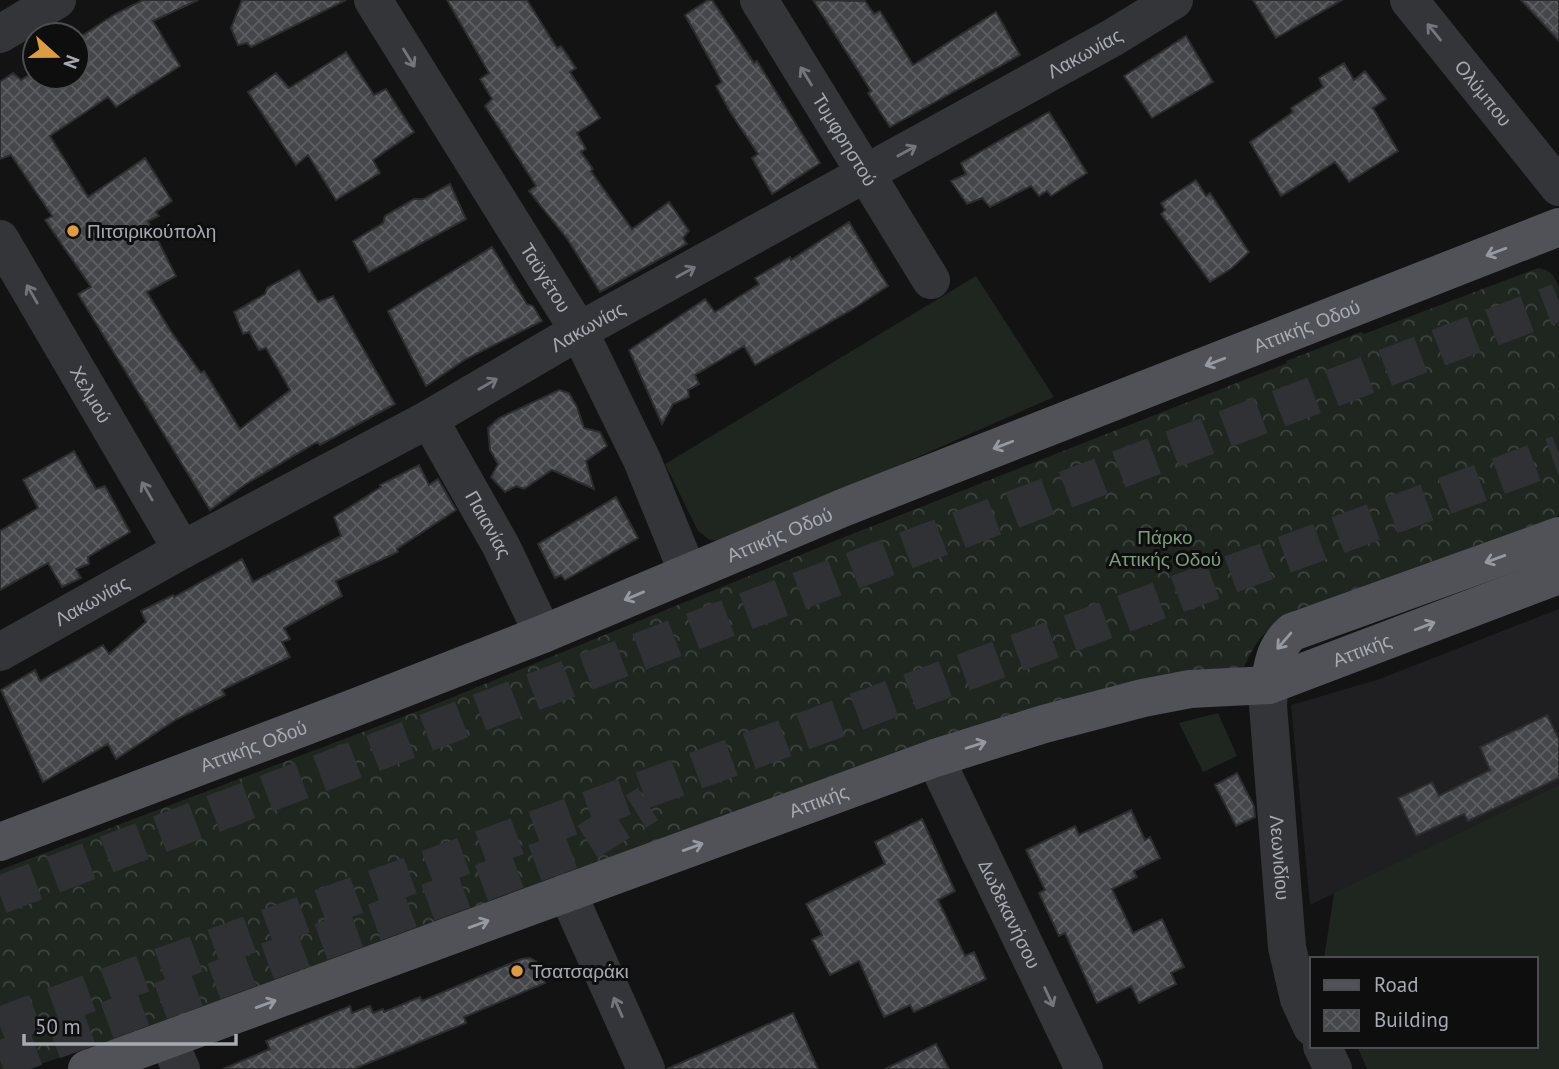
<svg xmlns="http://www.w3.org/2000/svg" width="1559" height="1069" font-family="'PT Sans',sans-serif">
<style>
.built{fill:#1f1f21}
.grass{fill:#1f2620}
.forest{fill:url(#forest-crowns)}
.building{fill:url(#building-cross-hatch);stroke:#2d2d30;stroke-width:2}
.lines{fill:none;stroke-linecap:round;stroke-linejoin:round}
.highway-tunnel{stroke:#303134;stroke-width:38;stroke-dasharray:38 19;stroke-linecap:butt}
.minor{stroke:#343539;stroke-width:38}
.major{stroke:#505257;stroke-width:38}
.oneway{stroke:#73767c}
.oneway2{stroke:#9599a1}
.poi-dot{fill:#dd9c42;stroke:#0e0e0f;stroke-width:2.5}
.labels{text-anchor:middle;stroke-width:6;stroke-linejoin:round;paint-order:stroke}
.street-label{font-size:19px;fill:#a6abb3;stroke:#0e0e0f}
.poi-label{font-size:19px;fill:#a6abb3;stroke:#0e0e0f;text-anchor:start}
.park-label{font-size:19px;fill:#7f9c7f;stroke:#0e0e0f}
</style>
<defs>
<pattern id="forest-crowns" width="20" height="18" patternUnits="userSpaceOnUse" patternTransform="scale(1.75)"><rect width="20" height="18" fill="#1f2620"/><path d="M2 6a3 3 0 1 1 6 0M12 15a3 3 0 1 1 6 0" fill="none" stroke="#3d433e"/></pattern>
<pattern id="building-cross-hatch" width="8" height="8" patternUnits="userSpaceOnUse" patternTransform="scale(1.75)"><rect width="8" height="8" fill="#454649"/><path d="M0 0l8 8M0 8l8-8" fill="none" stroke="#5d5e61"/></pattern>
</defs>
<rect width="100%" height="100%" fill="#131314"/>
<path class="built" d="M1559 609V785L1310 905 1291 705 1377 680Z"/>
<path class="grass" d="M976 276 1054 397 727 541 710 540 698 531 665 464Z
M1218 713 1237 756 1203 772 1179 723Z
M1559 785V1069H1367L1357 1046H1536V959H1324L1334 893Z"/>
<path class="forest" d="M1538 268C1551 270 1555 276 1559 288V516L1291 612C1266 629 1256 640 1244 667L1127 684 132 1034 25 1069H0V870L431 706 832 542 1287 363 1286 361 1361 332 1364 334Z"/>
<path class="building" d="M143 0H198L153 21 180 66 116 107 108 97 50 136 88 197 145 158 172 201 156 212 159 216 148 221 176 276 147 292 170 330 201 373 204 371 240 429 290 390 266 348 259 350 249 332 243 334 234 312 265 294 267 288 299 270 318 302 333 296 395 404 320 445 317 442 246 484 210 510 78 294 91 287 45 220 52 216 11 155 0 159V82L13 73 21 80 35 71V77H77V39L115 14Z
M242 0H346L251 47 247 43 238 45 231 28Z
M447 0H527L557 48 561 46 576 68 570 72 600 118 577 133 586 149 581 152 593 169 591 171 632 229 669 202 689 231 683 238 687 244 600 292 568 240 529 191 536 186 485 106 492 99 480 79 489 73Z
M708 0H712L754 63 757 61 820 163 772 194 752 158 758 154 730 112 716 86 722 82 685 15Z
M813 0 865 1 874 14 880 11 913 65 996 12 1020 55 890 127 868 93 871 91Z
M1253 0H1342L1276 38Z
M1521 0H1559V41Z
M1186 36 1213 82 1152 118 1124 76Z
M346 52 374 95 386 89 414 132 373 160 380 173 336 200 308 155 296 165 248 92 276 73 289 88Z
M1344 63 1354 80 1365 71 1386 99 1373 108 1398 151 1349 182 1335 162 1281 196 1250 142 1293 112 1291 108 1323 87 1319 78Z
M1049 112 1087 173 1051 196 1047 191 1039 196 1031 186 990 207 982 198 967 204 951 181 966 174 961 163Z
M1196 180 1206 196 1210 193 1249 252 1232 268 1210 282 1161 214 1165 210 1161 203Z
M450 184 466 219 369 272 353 241 383 223 385 216 414 199H423Z
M849 222 888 286 853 309 755 365 744 346 695 375 699 384 688 390 689 397 673 404 662 424 629 350 705 299 715 312 759 284 755 278 790 257 791 260Z
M492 247 527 304 533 306 542 321 466 359 426 386 388 311Z
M559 390 569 393 577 407 584 428 600 432 607 446 586 461 594 489 552 470 524 489 516 486 505 492 491 477 498 464 490 450 488 428 499 418Z
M74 451 96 489 105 486 130 532 88 557 89 564 76 569 81 578 62 587 48 563 0 590V531L38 508 23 480Z
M419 465 429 485 438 479 456 510 397 549 398 552 336 581 342 596 284 628 290 639 282 642 290 657 222 690 225 695 177 719 116 759 108 744 43 782 1 690 35 670 40 681 103 645 109 654 146 622 141 611 173 595 174 597 242 559 253 582 341 536 334 517 381 487 380 485Z
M616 497 638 538 565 580 561 575 555 578 538 544Z
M1547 715 1559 739V778L1468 821 1464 814 1416 836 1398 798 1432 782 1439 796 1490 770 1480 747Z
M1237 773 1254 806 1255 817 1236 826 1215 785Z
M1131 810 1145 840 1150 837 1160 858 1134 871 1137 877 1112 889 1133 933 1162 919 1184 967 1171 973 1176 984 1139 1003 1131 986 1097 1003 1065 933 1059 936 1039 893 1045 890 1026 850 1075 826 1079 835Z
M922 819 955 891 938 900 965 956 974 952 986 979 914 1012 910 1005 884 1017 859 961 830 975 812 940 822 935 806 904 885 864 875 842Z
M530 958 537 962 545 983 464 1017 466 1023 354 1069H223L270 1049 266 1041 350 1006 352 1013 370 1006 373 1013 383 1009 384 1012 420 997 422 1001 521 959Z
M793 1013 818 1069H667Z
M936 1044 949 1069H885Z"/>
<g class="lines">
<path class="highway-tunnel" d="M0 895 1559 302
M0 1026 1559 454
M0 1060 579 847 648 804"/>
<g class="minor">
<path id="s1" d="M373 0 579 331 642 460 688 573"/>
<path id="s2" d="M759 0 931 280"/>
<path id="s3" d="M1409 0 1559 187"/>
<path d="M0 34 57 0"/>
<path id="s4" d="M0 239 182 550"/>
<path id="s5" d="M429 419 501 546 543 634"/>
<path id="s6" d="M0 652 182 550 429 419 579 331 1112 38 1174 0"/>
<path id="s7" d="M1269 685 1268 705 1287 947 1299 999 1312 1027"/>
<path id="s8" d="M935 758 1084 1069"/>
<path d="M567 892 646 1069"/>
<path d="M168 1040 181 1069"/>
<path d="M1322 1046 1333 1069"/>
</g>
<g class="major">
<path d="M1269 685C1273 663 1275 647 1292 632L1559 536"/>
<path id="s9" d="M0 842 351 709 543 634 845 507 1559 227"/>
<path id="s10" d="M87 1069 935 758 1044 724 1143 698 1190 689 1269 685 1559 575"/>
</g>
</g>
<defs><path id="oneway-shaft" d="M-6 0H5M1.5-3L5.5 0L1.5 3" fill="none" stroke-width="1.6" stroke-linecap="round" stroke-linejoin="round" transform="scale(1.75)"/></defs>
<g class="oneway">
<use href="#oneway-shaft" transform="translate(1434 32) rotate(-129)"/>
<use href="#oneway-shaft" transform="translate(409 58) rotate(58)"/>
<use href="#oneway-shaft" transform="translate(806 76) rotate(-122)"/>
<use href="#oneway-shaft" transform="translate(907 151) rotate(-29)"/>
<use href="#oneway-shaft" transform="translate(686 272) rotate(-29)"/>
<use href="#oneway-shaft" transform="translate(32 294) rotate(-120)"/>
<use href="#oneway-shaft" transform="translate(488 384) rotate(-30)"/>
<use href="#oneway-shaft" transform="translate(147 491) rotate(-120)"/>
<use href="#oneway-shaft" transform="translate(1049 997) rotate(65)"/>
<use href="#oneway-shaft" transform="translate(618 1007) rotate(-114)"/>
</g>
<g class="oneway2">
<use href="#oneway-shaft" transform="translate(1496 252) rotate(159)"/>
<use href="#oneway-shaft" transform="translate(1215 362) rotate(159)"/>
<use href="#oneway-shaft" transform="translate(1003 445) rotate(159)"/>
<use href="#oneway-shaft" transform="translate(1495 559) rotate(160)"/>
<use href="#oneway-shaft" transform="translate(634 596) rotate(157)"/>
<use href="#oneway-shaft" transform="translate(1425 626) rotate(-21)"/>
<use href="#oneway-shaft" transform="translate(1284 641) rotate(131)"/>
<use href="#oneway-shaft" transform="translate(976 745) rotate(-18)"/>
<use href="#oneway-shaft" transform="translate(693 847) rotate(-20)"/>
<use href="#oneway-shaft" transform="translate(479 924) rotate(-20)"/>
<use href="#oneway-shaft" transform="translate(266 1004) rotate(-20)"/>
</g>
<g class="poi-dot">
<circle cx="73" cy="231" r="7"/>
<circle cx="517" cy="971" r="7"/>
</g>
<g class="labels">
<g class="street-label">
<text dy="7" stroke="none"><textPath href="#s6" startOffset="1239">Λακωνίας</textPath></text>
<text dy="7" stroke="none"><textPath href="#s3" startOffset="119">Ολύμπου</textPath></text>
<text dy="7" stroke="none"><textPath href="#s2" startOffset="164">Τυμφρηστού</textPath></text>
<text dy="7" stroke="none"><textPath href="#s1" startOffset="327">Ταϋγέτου</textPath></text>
<text dy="7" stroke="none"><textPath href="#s9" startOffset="1405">Αττικής Οδού</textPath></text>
<text dy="7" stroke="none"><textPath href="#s6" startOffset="672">Λακωνίας</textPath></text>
<text dy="7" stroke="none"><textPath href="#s4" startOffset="180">Χελμού</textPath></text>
<text dy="7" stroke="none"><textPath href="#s5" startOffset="121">Παιανίας</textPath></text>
<text dy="7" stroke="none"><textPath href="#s9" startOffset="838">Αττικής Οδού</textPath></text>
<text dy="7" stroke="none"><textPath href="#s6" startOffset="105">Λακωνίας</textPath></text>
<text dy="7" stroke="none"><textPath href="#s10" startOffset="1346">Αττικής</textPath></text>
<text dy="7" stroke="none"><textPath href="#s9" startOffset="271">Αττικής Οδού</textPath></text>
<text dy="7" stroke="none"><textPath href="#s10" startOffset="779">Αττικής</textPath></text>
<text dy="7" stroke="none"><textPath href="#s7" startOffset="173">Λεωνιδίου</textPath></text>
<text dy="7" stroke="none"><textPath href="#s8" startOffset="173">Δωδεκανήσου</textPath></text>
</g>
<g class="poi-label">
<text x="87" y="238">Πιτσιρικούπολη</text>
<text x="531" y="978">Τσατσαράκι</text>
</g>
<g class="park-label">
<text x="1165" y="544">Πάρκο<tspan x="1165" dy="22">Αττικής Οδού</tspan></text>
</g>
</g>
<rect x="1310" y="957" width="228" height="91" fill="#0e0e0f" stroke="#4b4d51" stroke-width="2"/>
<rect x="1324" y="980" width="35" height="10" fill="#505257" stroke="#4b4d51" stroke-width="2"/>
<text x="1374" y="992" font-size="21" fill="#a6abb3">Road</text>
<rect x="1324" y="1010" width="35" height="21" fill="url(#building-cross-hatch)" stroke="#4b4d51" stroke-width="2"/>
<text x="1374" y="1027" font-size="21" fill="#a6abb3">Building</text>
<g transform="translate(56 56) rotate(111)"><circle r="33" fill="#0e0e0f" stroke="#4b4d51" stroke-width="2"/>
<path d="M0-5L12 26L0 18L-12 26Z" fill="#dd9c42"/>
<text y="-10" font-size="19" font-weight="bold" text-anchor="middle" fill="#a6abb3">N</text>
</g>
<path d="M24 1034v10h212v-10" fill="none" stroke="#a6abb3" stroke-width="3.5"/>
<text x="35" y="1034" font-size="21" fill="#a6abb3" stroke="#0e0e0f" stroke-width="5" paint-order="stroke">50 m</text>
</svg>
